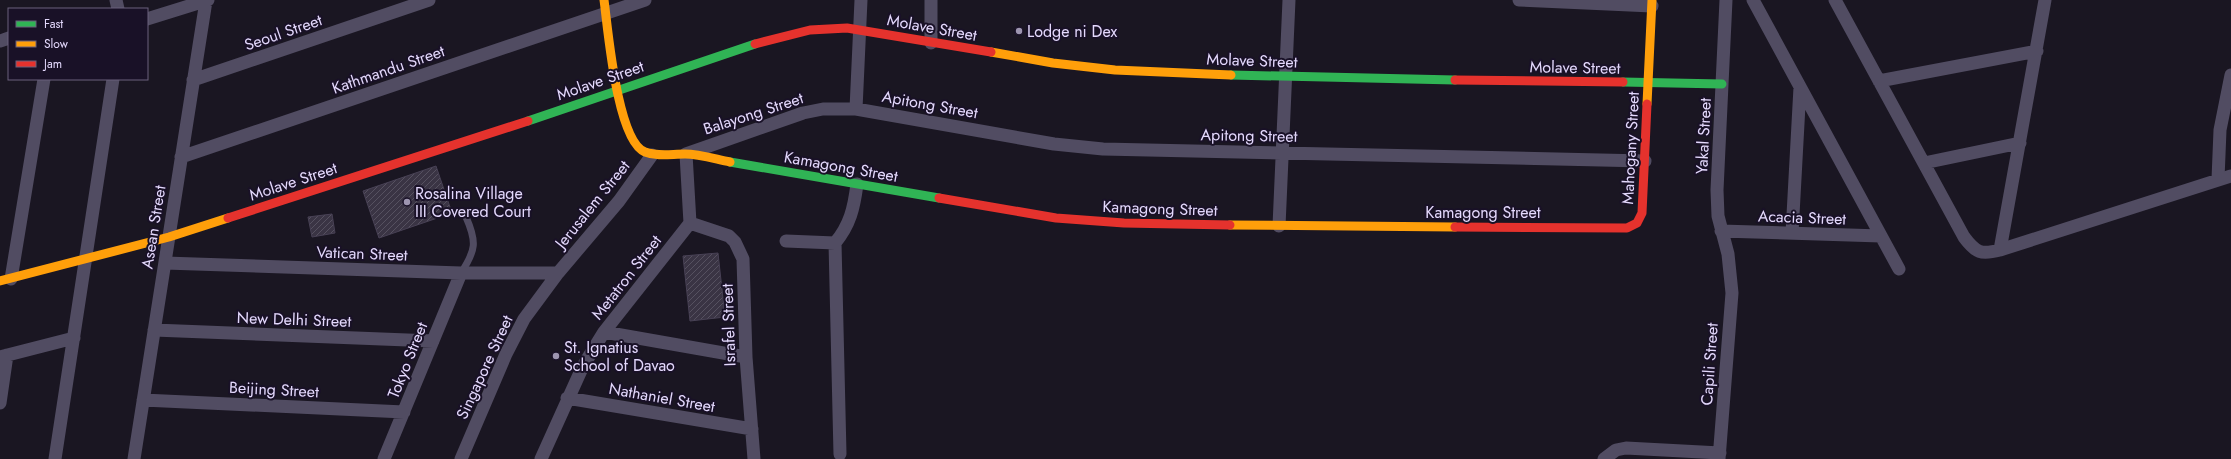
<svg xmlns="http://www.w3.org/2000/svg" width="2231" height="459" font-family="Jost,sans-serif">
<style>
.building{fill:url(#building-hatch);stroke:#484155}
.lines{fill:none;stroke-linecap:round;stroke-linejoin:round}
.lane{stroke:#514c62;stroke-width:7}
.street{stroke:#514c62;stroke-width:13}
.fast{stroke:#30b455;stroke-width:9}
.slow{stroke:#ff9f0a;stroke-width:9}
.jam{stroke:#e5322d;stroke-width:9}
.poi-dot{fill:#9d95b0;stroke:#191127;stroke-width:1.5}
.labels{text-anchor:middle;stroke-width:4;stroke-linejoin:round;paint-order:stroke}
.street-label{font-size:16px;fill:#e4d9fd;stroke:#191127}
.poi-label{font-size:16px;fill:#e4d9fd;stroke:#191127;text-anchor:start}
</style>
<defs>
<pattern id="building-hatch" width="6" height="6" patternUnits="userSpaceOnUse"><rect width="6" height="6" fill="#3a3444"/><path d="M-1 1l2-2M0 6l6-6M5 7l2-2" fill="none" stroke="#565160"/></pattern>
</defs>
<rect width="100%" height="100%" fill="#1a1622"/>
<path class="building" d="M436 166 452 213 379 238 363 191Z
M332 214 335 233 312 237 308 217Z
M718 253 725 317 690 321 683 256Z"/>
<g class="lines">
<path class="lane" d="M461 273C476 250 477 242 466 217"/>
<path class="street" d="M116 0 118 9
M1519 0 1652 6
M1753 0 1899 269
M1835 0 1964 237C1976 253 1981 255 2000 250L2231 176
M147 19 208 0
M0 41 9 38
M931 43V0
M193 80 429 0
M1879 81 2037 51
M856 109 861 0
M181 157 645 0
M1924 163 2020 143
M2218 179 2220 130 2231 75
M690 223 729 236 735 242 743 259 746 357 754 459
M1279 226 1289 0
M1721 231 1881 236
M1792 233 1800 87
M786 241 835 243
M2000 250 2045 0
M165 263 461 273H558
M11 279 44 79
M154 330 433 341
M604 332 746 357
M0 357 74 338
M567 398 752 429
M143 400 404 412
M0 403 7 355
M840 454 835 243C850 225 854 208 857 184
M55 459 113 79
M134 459 206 1
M384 459 461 273
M461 459 506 354 524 319 558 273 619 201 652 155
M541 459 583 366 604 332 690 223 686 154 803 113 823 109H856L1054 144 1103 149 1645 161
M1604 459 1616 450 1626 448 1720 453
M1719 459 1732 293 1728 254 1718 216 1717 190 1726 0"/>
<path class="fast" d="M1231 75 1455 80
M1623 82 1722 84
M528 121 755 44
M730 162 939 198"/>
<path class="slow" d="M604 0C608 29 617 141 645 152 658 157 671 154 685 154 699 154 715 159 730 162
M991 52 1053 63 1115 70 1231 75
M1647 104 1652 0
M1230 225 1455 227
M0 281 169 237 228 218"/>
<path class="jam" d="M755 44 810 30 847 28 991 52
M1455 80 1623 82
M939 198 1056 218 1124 223 1230 225
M228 218 528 121
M1455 227 1627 228 1637 223 1642 213 1647 104"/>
</g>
<g class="poi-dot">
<circle cx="1019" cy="31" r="4"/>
<circle cx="407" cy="202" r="4"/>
<circle cx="556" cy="356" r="4"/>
</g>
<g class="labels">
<g class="street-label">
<text transform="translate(932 27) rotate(10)" y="6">Molave Street</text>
<text transform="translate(283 32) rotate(-19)" y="6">Seoul Street</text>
<text transform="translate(1252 60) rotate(2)" y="6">Molave Street</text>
<text transform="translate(1575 67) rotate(1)" y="6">Molave Street</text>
<text transform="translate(388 69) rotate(-19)" y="6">Kathmandu Street</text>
<text transform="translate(600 80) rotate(-19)" y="6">Molave Street</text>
<text transform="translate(930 104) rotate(10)" y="6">Apitong Street</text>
<text transform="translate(753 113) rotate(-18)" y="6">Balayong Street</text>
<text transform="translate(1249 135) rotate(1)" y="6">Apitong Street</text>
<text transform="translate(1703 136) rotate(-87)" y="6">Yakal Street</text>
<text transform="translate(1630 148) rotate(-87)" y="6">Mahogany Street</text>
<text transform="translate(841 166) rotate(10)" y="6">Kamagong Street</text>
<text transform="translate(293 181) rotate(-18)" y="6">Molave Street</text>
<text transform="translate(592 204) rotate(-51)" y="6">Jerusalem Street</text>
<text transform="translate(1160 208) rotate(2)" y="6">Kamagong Street</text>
<text x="1483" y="218">Kamagong Street</text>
<text transform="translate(1802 217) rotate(2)" y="6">Acacia Street</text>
<text transform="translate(153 227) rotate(-81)" y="6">Asean Street</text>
<text transform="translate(362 253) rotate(2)" y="6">Vatican Street</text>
<text transform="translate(626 277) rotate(-52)" y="6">Metatron Street</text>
<text transform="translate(294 319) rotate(2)" y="6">New Delhi Street</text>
<text transform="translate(728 325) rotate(-92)" y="6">Israfel Street</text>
<text transform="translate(407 360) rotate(-68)" y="6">Tokyo Street</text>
<text transform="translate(1709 364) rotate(-86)" y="6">Capili Street</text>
<text transform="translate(484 367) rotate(-65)" y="6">Singapore Street</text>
<text transform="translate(274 389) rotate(3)" y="6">Beijing Street</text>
<text transform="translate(662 397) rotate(10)" y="6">Nathaniel Street</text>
</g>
<g class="poi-label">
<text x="1027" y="37">Lodge ni Dex</text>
<text x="415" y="199">Rosalina Village<tspan x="415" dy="18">III Covered Court</tspan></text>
<text x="564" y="353">St. Ignatius<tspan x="564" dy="18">School of Davao</tspan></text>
</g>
</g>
<rect x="8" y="8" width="140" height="72" fill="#191127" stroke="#6a617d"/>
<rect x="16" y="21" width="20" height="6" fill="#30b455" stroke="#6a617d"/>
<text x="44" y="28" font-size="12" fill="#e4d9fd">Fast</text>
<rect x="16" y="41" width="20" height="6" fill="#ff9f0a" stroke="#6a617d"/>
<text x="44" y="48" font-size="12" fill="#e4d9fd">Slow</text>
<rect x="16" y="61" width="20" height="6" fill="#e5322d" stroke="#6a617d"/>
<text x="44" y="68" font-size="12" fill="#e4d9fd">Jam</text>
</svg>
